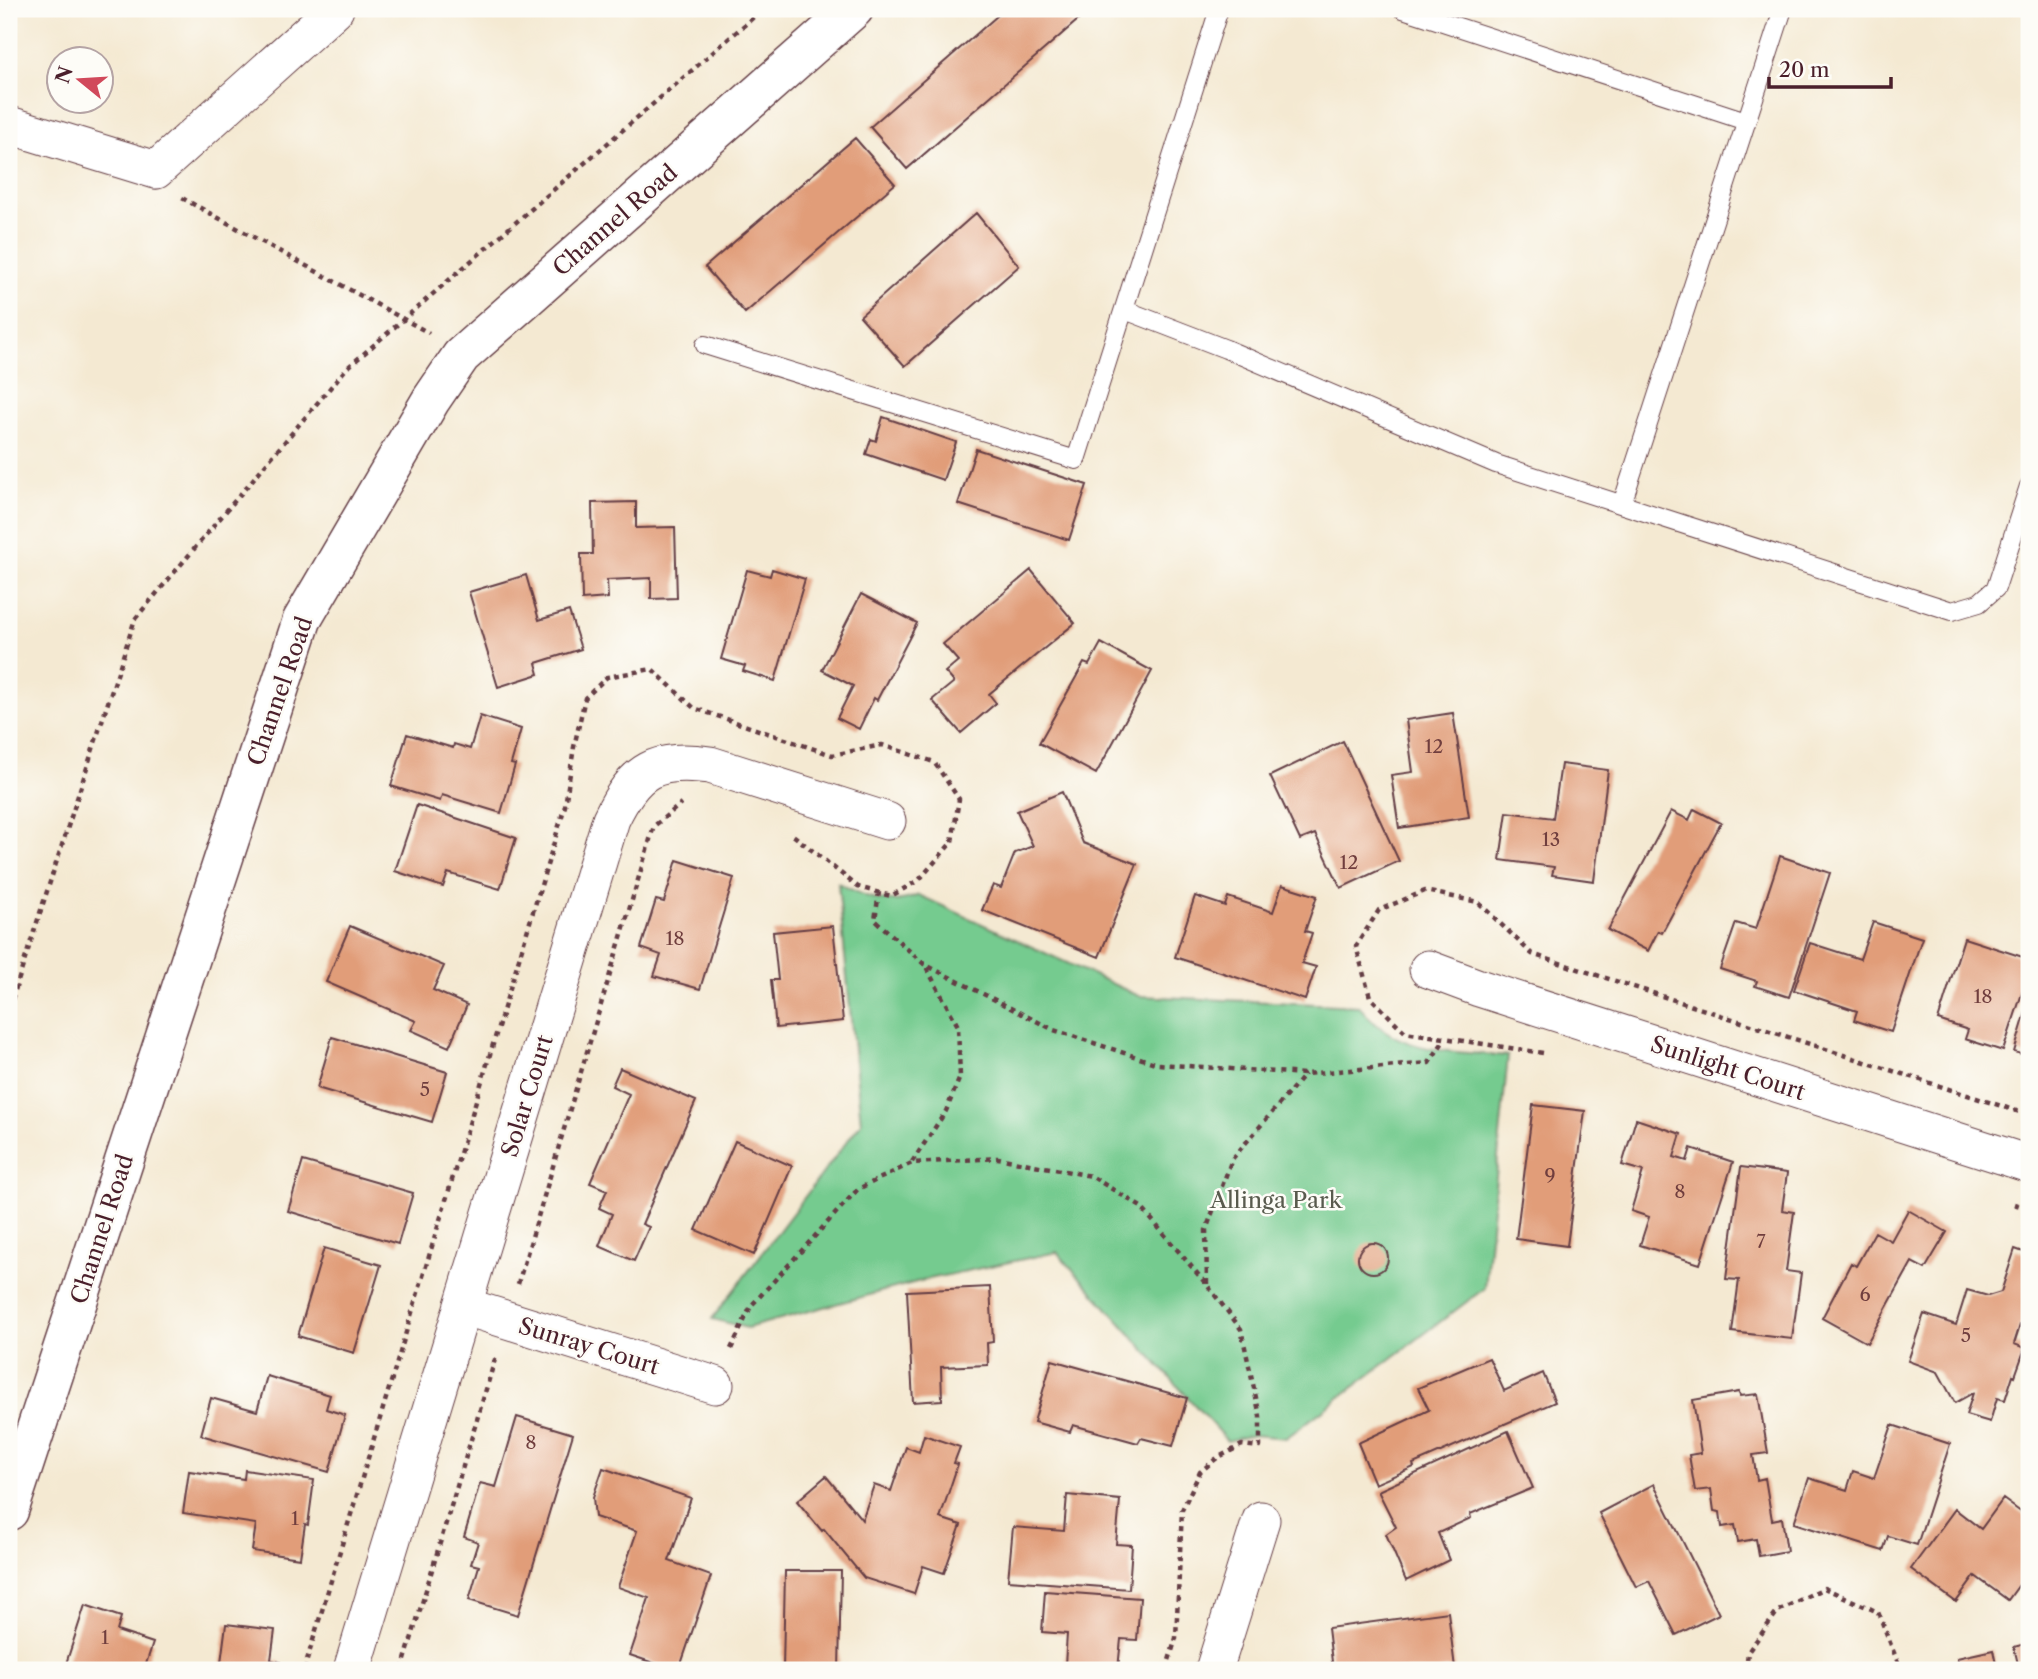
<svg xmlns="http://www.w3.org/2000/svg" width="2038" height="1679" font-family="'Libre Caslon Text',serif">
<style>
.green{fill:#75cb8f;stroke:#60755d;stroke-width:2}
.building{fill:#e19d79}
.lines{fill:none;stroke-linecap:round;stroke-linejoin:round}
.service-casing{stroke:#643d44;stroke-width:20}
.minor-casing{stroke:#643d44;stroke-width:39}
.tertiary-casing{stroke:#643d44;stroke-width:41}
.path{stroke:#643d44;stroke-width:4.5;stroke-dasharray:5 5;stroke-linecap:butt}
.service{stroke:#fff;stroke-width:18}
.minor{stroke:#fff;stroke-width:37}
.tertiary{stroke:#fff;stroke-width:38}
.labels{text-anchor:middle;stroke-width:5;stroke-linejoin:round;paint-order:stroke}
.number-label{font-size:19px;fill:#703e3e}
.street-label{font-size:23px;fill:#4a1f2b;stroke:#fdfcf7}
.park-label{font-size:23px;fill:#595b4e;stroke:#fdfcf7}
</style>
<rect width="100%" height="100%" fill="#fdfcf7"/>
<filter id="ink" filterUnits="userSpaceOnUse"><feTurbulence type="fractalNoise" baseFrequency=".0143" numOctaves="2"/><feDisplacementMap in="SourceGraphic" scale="14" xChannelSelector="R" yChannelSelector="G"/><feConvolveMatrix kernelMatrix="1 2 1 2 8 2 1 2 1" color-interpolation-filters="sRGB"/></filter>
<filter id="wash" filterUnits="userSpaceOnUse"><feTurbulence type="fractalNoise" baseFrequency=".00686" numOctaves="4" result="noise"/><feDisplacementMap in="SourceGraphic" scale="28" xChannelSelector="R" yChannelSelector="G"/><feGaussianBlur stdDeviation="1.57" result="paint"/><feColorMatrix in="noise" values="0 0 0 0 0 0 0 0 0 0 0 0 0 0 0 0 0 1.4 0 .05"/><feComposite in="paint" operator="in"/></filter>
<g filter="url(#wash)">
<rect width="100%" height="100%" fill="#f4e9d2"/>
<path class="green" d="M838 883C867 898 887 908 919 895L1139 996 1359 1006C1397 1056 1451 1050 1508 1056L1485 1288 1286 1438 1253 1435 1227 1441 1057 1252 924 1280 747 1328 712 1319 861 1123Z"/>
<g id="blocks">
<path class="building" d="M1005 9H1083L1086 13 907 169 870 127Z
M855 138 895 184 745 313 705 267Z
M976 213 1019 266 905 366 860 316Z
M883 417 956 442 943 480 866 454 871 439 876 441Z
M976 449 1087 485 1069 540 958 504Z
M636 502V528L675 527 677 598 651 599V578L607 580 608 598 582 600 581 554H593L592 503Z
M772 569 805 579 775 681 743 671 745 666 721 659 747 570 770 576Z
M1031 570 1075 623 989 694 996 703 961 733 932 700 954 682 945 672 958 661 943 644Z
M526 575 539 620 569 611 581 649 536 663 539 674 498 687 469 592Z
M861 594 917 623 877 700 874 698 859 729 837 718 853 686 822 670Z
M1101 643 1152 671 1096 774 1039 743 1084 663 1089 665Z
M1453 713 1469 817 1399 828 1391 775 1413 772 1406 720Z
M480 716 521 729 511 764 515 765 501 813 442 795 440 801 391 786 407 734 453 748 454 744 470 749Z
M1343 741 1399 861 1341 888 1315 834 1300 840 1270 776Z
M1561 764 1608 770 1594 881 1552 875 1554 867 1500 860 1507 812 1553 818Z
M1062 792 1083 843 1137 864 1099 957 982 910 993 885 1001 888 1015 853 1033 846 1017 811Z
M417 805 516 838 500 889 448 873 443 887 395 871Z
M1694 809 1721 823 1662 933 1658 931 1648 951 1608 930 1671 811 1689 820Z
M1780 856 1830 873 1789 997 1755 986 1757 981 1720 969 1736 923 1756 929Z
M677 860 734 878 700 989 654 976 661 955 641 948 656 900 664 902Z
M1282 885 1317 896 1305 931 1312 933 1302 963 1316 967 1305 1000 1175 957 1195 896 1225 906 1228 897 1273 912Z
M1873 922 1922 938 1891 1032 1854 1020 1857 1011 1794 990 1810 943 1860 959Z
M350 926 444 966 433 990 467 1005 449 1047 411 1030 416 1021 326 982Z
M833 926 843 1021 776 1028 771 980H778L773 932Z
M1964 938 2029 959V972L2003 1051 1965 1039 1968 1030 1938 1020Z
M2026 1012 2029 1013V1056L2014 1052Z
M332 1037 447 1072 432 1122 317 1088Z
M620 1068 696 1101 642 1224 649 1227 634 1261 599 1246 612 1214 599 1208 607 1190 590 1183 629 1094 612 1086Z
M1533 1105 1585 1111 1567 1246 1516 1239Z
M1636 1119 1681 1134 1674 1157 1687 1161 1691 1148 1733 1162 1700 1264 1640 1245 1649 1217 1631 1211 1643 1171 1622 1165Z
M735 1141 792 1166 754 1255 696 1230Z
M303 1161 413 1193 398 1244 288 1211Z
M1741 1167 1787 1173 1782 1210 1794 1212 1786 1271 1801 1273 1792 1339 1732 1332 1739 1280 1726 1279Z
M1908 1210 1947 1232 1925 1269 1912 1262 1867 1343 1822 1318 1851 1263 1856 1266 1875 1232 1891 1241Z
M1358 1258a15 15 0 1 1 30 0a15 15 0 1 1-30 0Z
M324 1248 381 1265 354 1353 298 1336Z
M2015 1249 2029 1254V1292L2025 1301 2029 1302V1316L2026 1326 2020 1325 2014 1344 2025 1348 2015 1376 2013 1375 2005 1400 1997 1398 1990 1422 1966 1415 1973 1393 1955 1403 1938 1372 1908 1361 1924 1314 1956 1325 1967 1290 1988 1296 2001 1292Z
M990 1287 993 1342 987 1343 988 1365 941 1367 942 1400 913 1402 907 1291Z
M1489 1358 1504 1391 1543 1373 1555 1402 1413 1464 1414 1467 1375 1484 1358 1443 1429 1410 1418 1388Z
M1052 1360 1187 1398 1173 1446 1141 1438 1138 1443 1073 1425 1070 1432 1034 1422Z
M267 1376 330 1395 326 1409 345 1415 329 1472 201 1435 211 1398 257 1411Z
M1739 1392 1740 1396 1758 1394 1768 1453 1753 1455 1757 1480 1765 1478 1772 1520 1782 1518 1787 1551 1759 1556 1756 1539 1738 1542 1735 1525 1722 1527 1720 1512 1714 1511 1711 1489 1695 1491 1689 1455 1701 1453 1693 1400Z
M517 1417 573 1434 518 1615 469 1600 479 1566 471 1564 478 1542 464 1537 480 1483 496 1487Z
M1892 1425 1950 1444 1917 1545 1888 1536 1883 1551 1794 1523 1809 1478 1847 1490 1853 1471 1874 1478Z
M1508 1431 1533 1488 1470 1514 1471 1518 1438 1533 1449 1560 1406 1581 1386 1534 1396 1527 1378 1491Z
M924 1435 960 1447 954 1463 958 1464 940 1518 961 1525 944 1573 923 1566 914 1594 864 1578 824 1529 822 1531 797 1501 826 1476 862 1520 874 1485 891 1491 906 1447 919 1452Z
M603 1468 691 1498 669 1561 711 1576 679 1670H674L630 1655 649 1598 618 1587 637 1531 595 1517 593 1497Z
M245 1470 314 1480 308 1525 305 1524 300 1558 252 1551 256 1524 183 1513 189 1471 244 1479Z
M1654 1484 1719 1614 1676 1635 1649 1581 1636 1587 1599 1513Z
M1067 1495 1120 1500 1116 1544 1132 1545 1129 1589 1008 1580 1013 1527 1064 1531Z
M2003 1499 2029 1518V1548L2022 1558 2029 1564V1571L2008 1600 1975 1576 1956 1602 1911 1569 1955 1509 1981 1529Z
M785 1571H841L839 1670H783Z
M1045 1591 1140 1598 1137 1640 1121 1639 1118 1669 1065 1665 1067 1634 1042 1632Z
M85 1605 121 1617 117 1631 153 1643 144 1670H64Z
M1448 1612 1455 1668 1437 1670H1333L1328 1628Z
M226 1624 275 1630 271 1660 280 1662 279 1670H220Z
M2029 1643V1670H1960L1957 1658 1993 1650 1997 1669 2018 1664 2014 1647Z"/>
</g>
</g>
<g filter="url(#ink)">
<use href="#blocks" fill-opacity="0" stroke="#643d44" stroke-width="2"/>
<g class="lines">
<g class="service-casing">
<path id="service" d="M1403 9 1746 121
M1125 310 1226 349 1496 464 1952 611 1979 603 1996 588 2029 486
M705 345 1076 460 1219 9
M1622 504 1783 9"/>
</g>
<g class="minor-casing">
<path id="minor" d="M9 125 156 170 335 9
M1428 969 1479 988 2029 1164
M463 1306 715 1385
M352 1670 611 819C635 769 655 758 710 765L887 821
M1214 1670 1261 1520"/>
</g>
<g class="tertiary-casing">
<path id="tertiary" d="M9 1511 302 620 431 400 461 356 854 9"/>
</g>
<path class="path" d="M182 198 429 333
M879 892 875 920 924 964 1054 1030 1158 1064 1305 1074 1429 1063 1445 1039
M9 1009 135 619 346 369 763 9
M1543 1053 1405 1032 1370 997 1356 946 1379 910 1425 891 1478 902 1532 954 2029 1115
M912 1162 946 1111 960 1077 958 1026 925 965
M2014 1204 2029 1209
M518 1284 654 826 681 804
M1207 1284 1206 1230 1232 1159 1305 1074
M731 1349 751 1306 858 1189 912 1163 998 1158 1091 1176 1141 1207 1207 1285 1241 1329 1260 1416V1447L1242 1445 1217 1458 1200 1472 1182 1510 1176 1638 1166 1670
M304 1670 565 806 574 747 585 698 607 677 652 669 694 708 832 755 882 745 934 762 959 799 952 842 919 880 891 896 858 887 793 835
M402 1670 496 1356
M1746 1670 1748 1652 1778 1611 1824 1588 1878 1612 1898 1663 1895 1670"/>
<use href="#service" class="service"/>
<use href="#minor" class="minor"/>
<use href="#tertiary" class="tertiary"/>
</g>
</g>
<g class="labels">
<g class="number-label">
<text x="1434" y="753">12</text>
<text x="1551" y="846">13</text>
<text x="1349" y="869">12</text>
<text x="675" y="945">18</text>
<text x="1983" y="1003">18</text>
<text x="425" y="1096">5</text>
<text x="1550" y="1182">9</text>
<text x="1680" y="1198">8</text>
<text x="1761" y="1248">7</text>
<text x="1865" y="1301">6</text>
<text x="1966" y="1342">5</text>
<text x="531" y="1449">8</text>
<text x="295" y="1525">1</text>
<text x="105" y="1644">1</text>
</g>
<g class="street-label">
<text transform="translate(615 220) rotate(-41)" y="8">Channel Road</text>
<text transform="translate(280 691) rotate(-71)" y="8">Channel Road</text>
<text transform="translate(1728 1068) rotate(18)" y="8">Sunlight Court</text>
<text transform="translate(527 1096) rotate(-73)" y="8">Solar Court</text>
<text transform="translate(102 1229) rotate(-72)" y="8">Channel Road</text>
<text transform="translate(589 1346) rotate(17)" y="8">Sunray Court</text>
</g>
<g class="park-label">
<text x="1276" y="1208">Allinga Park</text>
</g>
</g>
<rect width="2038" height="1679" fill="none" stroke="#fdfcf7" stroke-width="35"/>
<g transform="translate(80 80) rotate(288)"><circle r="33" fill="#fdfcf7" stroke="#b5a4a5" stroke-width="2"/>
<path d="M0-5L12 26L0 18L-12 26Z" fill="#d1495b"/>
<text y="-10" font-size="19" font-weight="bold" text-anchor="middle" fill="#4a1f2b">N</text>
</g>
<path d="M1769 77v10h122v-10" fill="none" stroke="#4a1f2b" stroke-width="3.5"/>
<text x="1779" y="77" font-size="21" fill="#4a1f2b" stroke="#fdfcf7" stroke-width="5" paint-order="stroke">20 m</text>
</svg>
